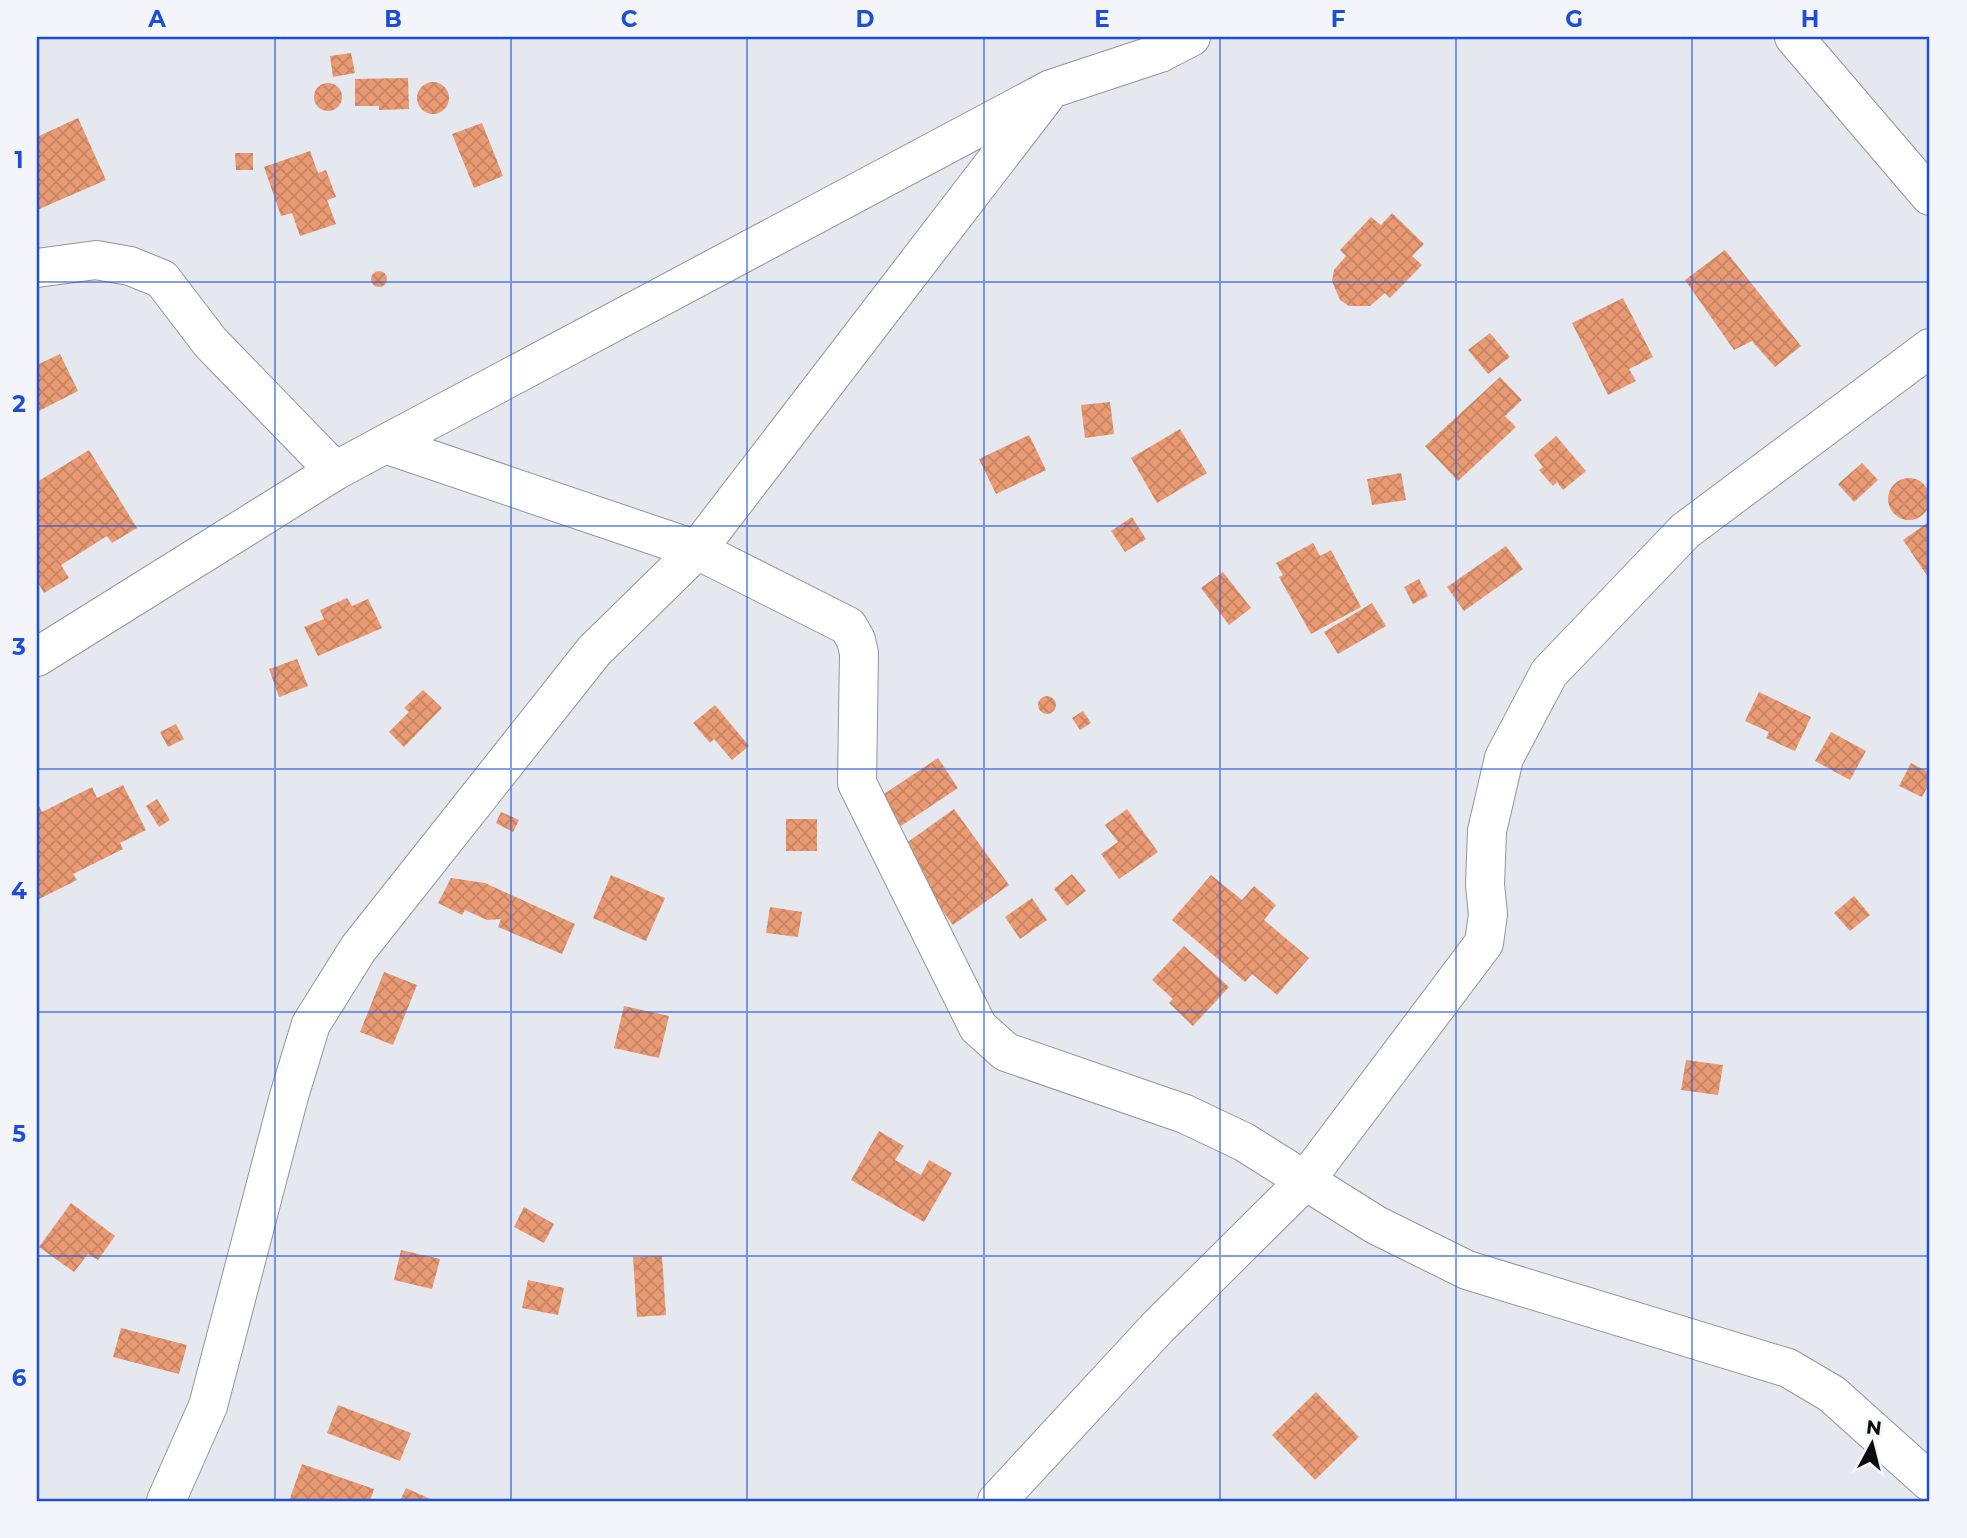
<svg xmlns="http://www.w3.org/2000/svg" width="1967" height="1538" font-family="Montserrat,sans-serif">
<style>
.building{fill:url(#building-cross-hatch)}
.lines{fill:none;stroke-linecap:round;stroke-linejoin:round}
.street-casing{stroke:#93959b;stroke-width:40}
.street{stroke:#fff;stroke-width:38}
.grid{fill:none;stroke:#1d4ed8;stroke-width:2;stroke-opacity:0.55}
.neatline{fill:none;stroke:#1d4ed8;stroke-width:2.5}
.grid-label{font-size:23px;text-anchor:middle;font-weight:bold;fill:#1d4ed8}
</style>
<defs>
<pattern id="building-cross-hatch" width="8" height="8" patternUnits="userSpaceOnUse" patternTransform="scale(1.75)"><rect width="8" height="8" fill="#e99a73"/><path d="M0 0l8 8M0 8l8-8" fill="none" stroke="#c68462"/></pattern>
</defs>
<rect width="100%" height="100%" fill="#e5e8ee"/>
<path class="building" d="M351 53 355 73 333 77 330 56Z
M408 78 409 109 379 110V106H355V79Z
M417 98a16 16 0 1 1 32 0a16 16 0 1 1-32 0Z
M314 97a14 14 0 1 1 28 0a14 14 0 1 1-28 0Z
M78 118 106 180 37 210V137Z
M482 123 503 176 474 188 452 134Z
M310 151 318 173 326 170 336 197 327 200 336 224 300 236 292 213 281 216 264 167Z
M235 153H253V170H236Z
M1392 213 1424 244 1412 256 1422 265 1390 298 1385 293 1370 306H1349L1340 300 1332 281 1334 270 1346 256 1340 250 1371 217 1381 225Z
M1725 250 1801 346 1775 367 1752 341 1734 350 1685 280Z
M371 279a8 8 0 1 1 16 0a8 8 0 1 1-16 0Z
M1623 298 1653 357 1629 369 1636 381 1608 395 1572 323Z
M1490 333 1510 357 1488 374 1468 350Z
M60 354 78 391 37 412V365Z
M1500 377 1522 400 1505 416 1516 427 1458 481 1425 446Z
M1110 402 1114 434 1085 438 1081 405Z
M1180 429 1207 473 1157 503 1131 458Z
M1029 435 1046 470 996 494 979 459Z
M1556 436 1586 471 1563 490 1557 482 1553 486 1539 470 1543 467 1534 455Z
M89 450 137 528 112 543 107 536 61 565 69 578 44 593 37 581V482Z
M1862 463 1878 480 1854 502 1838 484Z
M1401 473 1406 500 1372 505 1367 479Z
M1888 499a21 21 0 1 1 42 0a21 21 0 1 1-42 0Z
M1132 517 1146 539 1125 552 1111 531Z
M1930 521V580L1903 540Z
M1313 543 1320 556 1331 550 1361 607 1311 634 1279 577 1283 575 1276 563Z
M1506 546 1523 569 1464 611 1447 587Z
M1223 572 1251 608 1229 625 1201 588Z
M1419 579 1428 596 1413 604 1404 587Z
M347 598 352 606 368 599 382 628 318 656 304 627 324 619 320 610Z
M1372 603 1386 626 1338 654 1324 632Z
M297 659 308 686 279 697 269 669Z
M423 690 442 708 404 747 389 732 409 712 404 708Z
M1759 692 1811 717 1795 751 1766 738 1769 732 1745 721Z
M1038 705a9 9 0 1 1 18 0a9 9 0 1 1-18 0Z
M715 705 749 746 732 760 714 739 710 743 693 723Z
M1083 711 1091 723 1080 730 1072 718Z
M176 724 184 739 168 747 160 732Z
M1831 732 1866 751 1850 780 1815 761Z
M938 758 958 788 895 830 875 800Z
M1911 763 1930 773V782L1922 797 1899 786Z
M123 785 146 830 120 843 123 849 73 874 77 880 37 900V802L42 812 92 787 97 798Z
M157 799 170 820 159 827 146 806Z
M954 809 1009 885 953 925 898 849Z
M1127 809 1158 852 1119 879 1101 854 1118 842 1105 825Z
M501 812 519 820 513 832 496 823Z
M786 819H817V851H786Z
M1072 874 1086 891 1067 906 1054 889Z
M611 875 665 898 646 941 593 918Z
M1211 875 1242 900 1254 886 1276 905 1264 920 1309 958 1277 995 1252 974 1245 982 1172 920Z
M451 878 485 883 575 924 562 954 498 927 501 919 487 920 465 910 462 915 438 903Z
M1854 896 1870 915 1850 931 1834 913Z
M1032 898 1047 920 1020 939 1005 917Z
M770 907 802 912 798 937 766 933Z
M1184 946 1229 987 1193 1026 1169 1003 1173 999 1152 980Z
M384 972 417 985 393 1045 360 1032Z
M624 1006 669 1016 659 1058 614 1048Z
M1686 1060 1723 1065 1718 1095 1681 1090Z
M879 1131 904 1146 895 1160 921 1175 929 1160 952 1173 924 1222 851 1180Z
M71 1203 115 1236 98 1260 88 1254 74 1272 39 1247Z
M524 1207 554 1224 544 1243 514 1227Z
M401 1250 440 1259 432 1289 394 1280Z
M662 1256 666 1315 637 1317 633 1257Z
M528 1280 564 1288 558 1315 522 1308Z
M121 1328 187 1345 179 1374 113 1357Z
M1316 1392 1359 1437 1315 1480 1272 1435Z
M338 1405 411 1433 400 1461 327 1433Z
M302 1464 374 1489 370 1501H289Z
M406 1488 435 1501H400Z"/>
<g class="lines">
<g class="street-casing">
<path id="street" d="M1794 37 1930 196
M37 268 96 260 130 266 162 279 210 342 335 471
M385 444 697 550 848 626 856 640 859 653 857 783 978 1027 1006 1052 1185 1114 1244 1142 1376 1225 1467 1270 1788 1368 1832 1394 1930 1482
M37 657 335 471 385 444 1051 89 1160 53 1191 37
M166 1501 208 1406 289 1096 311 1024 358 949 594 651 697 550 1051 89
M997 1501 1157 1328 1305 1181 1484 943 1488 914 1485 885 1487 831 1504 758 1549 673 1685 531 1930 348"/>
</g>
<use href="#street" class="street"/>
</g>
<path class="grid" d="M275 37V1501M511 37V1501M747 37V1501M984 37V1501M1220 37V1501M1456 37V1501M1692 37V1501M37 282H1930M37 526H1930M37 769H1930M37 1012H1930M37 1256H1930"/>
<rect width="1967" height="1538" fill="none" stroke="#f3f5fb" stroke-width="77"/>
<g transform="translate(1872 1444) rotate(7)" stroke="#f3f5fb" stroke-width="5" paint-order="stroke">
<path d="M0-5L12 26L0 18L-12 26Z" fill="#0b0c0e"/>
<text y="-10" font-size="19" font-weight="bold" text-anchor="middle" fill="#0b0c0e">N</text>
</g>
<rect x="38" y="38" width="1890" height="1462" class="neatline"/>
<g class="grid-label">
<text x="157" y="27">A</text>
<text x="393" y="27">B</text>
<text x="629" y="27">C</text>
<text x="865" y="27">D</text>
<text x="1102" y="27">E</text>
<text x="1338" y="27">F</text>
<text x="1574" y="27">G</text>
<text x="1810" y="27">H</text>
<text x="19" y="168">1</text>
<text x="19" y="412">2</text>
<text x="19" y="655">3</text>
<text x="19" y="899">4</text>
<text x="19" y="1142">5</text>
<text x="19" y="1386">6</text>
</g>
</svg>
